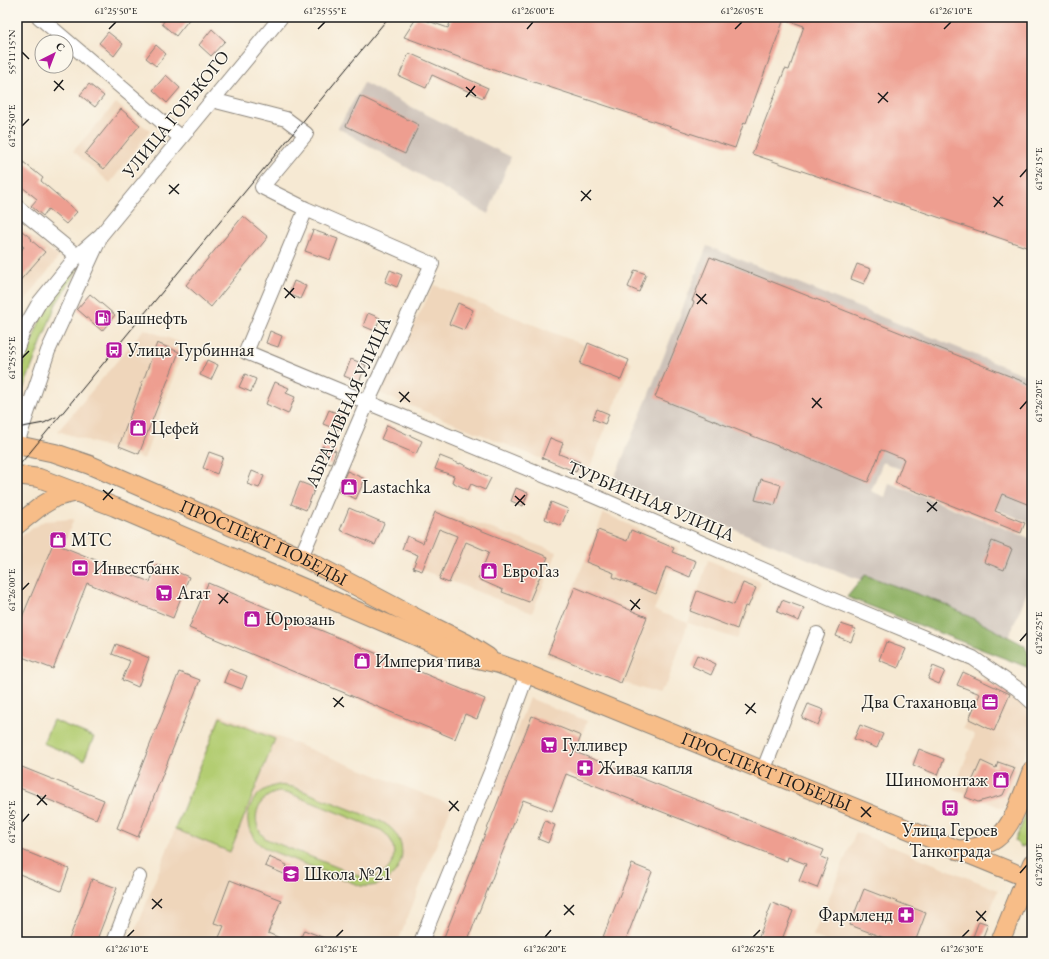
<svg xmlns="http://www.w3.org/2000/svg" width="1049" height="959" font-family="'EB Garamond',serif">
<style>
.built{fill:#efd6bb}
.industrial{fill:#cdc2b9}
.green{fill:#b3cd72;stroke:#687447;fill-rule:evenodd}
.forest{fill:#8eb064;stroke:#556640}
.building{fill:#ee9e90}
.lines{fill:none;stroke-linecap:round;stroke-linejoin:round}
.minor-casing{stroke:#898278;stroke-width:16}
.major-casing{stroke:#898278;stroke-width:20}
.minor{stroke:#fff;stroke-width:14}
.major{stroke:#f7bd88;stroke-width:18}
.tram{stroke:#1c1c1c;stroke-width:1}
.ticks{fill:none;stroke:#1c1c1c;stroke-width:1.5}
.labels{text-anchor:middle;stroke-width:3;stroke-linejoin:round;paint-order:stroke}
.street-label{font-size:18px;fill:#1c1c1c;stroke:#fbf7ec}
.poi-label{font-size:18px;fill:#1c1c1c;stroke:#fbf7ec;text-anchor:start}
.neatline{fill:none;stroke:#1c1c1c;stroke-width:1.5}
.ticks-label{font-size:10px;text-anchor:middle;fill:#1c1c1c}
</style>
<rect width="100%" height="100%" fill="#fbf7ec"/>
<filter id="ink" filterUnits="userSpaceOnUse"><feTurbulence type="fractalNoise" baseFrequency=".025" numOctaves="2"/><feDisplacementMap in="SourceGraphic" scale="8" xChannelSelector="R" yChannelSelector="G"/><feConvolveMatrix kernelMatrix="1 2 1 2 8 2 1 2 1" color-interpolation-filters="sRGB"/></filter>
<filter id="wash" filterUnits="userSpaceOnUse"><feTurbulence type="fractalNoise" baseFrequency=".012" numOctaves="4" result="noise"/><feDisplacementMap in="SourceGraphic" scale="16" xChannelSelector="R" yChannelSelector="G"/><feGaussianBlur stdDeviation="0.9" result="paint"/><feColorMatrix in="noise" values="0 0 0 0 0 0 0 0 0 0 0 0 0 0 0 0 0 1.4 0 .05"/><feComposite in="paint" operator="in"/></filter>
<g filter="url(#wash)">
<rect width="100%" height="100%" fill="#f6e9d3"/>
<path class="built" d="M116 103 150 131 110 183 73 151Z
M17 225 59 257 17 311Z
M434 285 589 347 632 362 586 477 379 393Z
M144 329 185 344 144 459 58 431Z
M436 509 557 552 532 613 412 566Z
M604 513 679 548 654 610 688 623 708 560 761 582 737 639 688 623 668 681 658 694 546 656Z
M74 519 17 654V541L25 533 44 521Z
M986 673 1032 691V736L1004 809 954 789 975 735 963 728Z
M529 698 587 721 552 811 494 789Z
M220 714 452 805 398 942H131Z
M856 832 998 890 978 942H828L813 936Z"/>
<path class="industrial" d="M364 83 511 157 488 214 338 128Z
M707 246 1032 378V524L883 462 871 491 885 497 889 483 1032 539V580L1008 639 613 481 647 399Z"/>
<path class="green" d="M89 252 56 304 17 405V380L47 302Z
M220 717 275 739 230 852 175 829Z
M53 720 94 737 84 760 43 743Z
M278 785 293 787 380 821C418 839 403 890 361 886L269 850C237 835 242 792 278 785ZM279 792 291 794 381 830C405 846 393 881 364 878L266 839C249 824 255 796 279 792Z
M1032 799V835L1028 845 1021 847 1015 841Z"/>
<path class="forest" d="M865 575 945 604 1024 645 1032 660V669L847 597Z"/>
<g id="blocks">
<path class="building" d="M167 17H191L176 36 162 24Z
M417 17 448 28 452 17H1032V249L752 154 785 69 789 70 804 26 784 19 746 123 744 122 735 148 500 71 499 72 404 37Z
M212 29 225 41 211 56 199 45Z
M108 32 123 44 114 56 99 43Z
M156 45 166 54 156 66 146 58Z
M409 53 488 88 483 98 432 75 426 88 399 76Z
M166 75 180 88 167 103 153 90Z
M89 84 104 96 95 107 80 95Z
M360 96 419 125 405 154 346 126Z
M121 109 140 125 104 169 85 154Z
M17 157 43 178 41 181 77 212 66 224 48 209 43 216 31 206 37 199 17 183Z
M243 216 268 237 211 307 186 285Z
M17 227 32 239 31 240 45 252 17 284V255L24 247 17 242Z
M313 230 338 239 330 260 305 251Z
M710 257 1032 385V506L1002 494 995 511 1025 523 1021 533 895 483 904 459 885 451 881 450 868 482 655 397 681 334 694 302 692 301Z
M857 264 871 269 864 284 851 279Z
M390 270 402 275 397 287 385 282Z
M635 270 646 274 639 292 628 287Z
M294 281 306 286 300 299 289 294Z
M90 294 115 315 102 331 77 309Z
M458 303 473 310 464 330 449 324Z
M368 313 380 318 375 331 363 326Z
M270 331 282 336 278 347 266 343Z
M157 343 179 352 139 454 119 446Z
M588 343 629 360 621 380 580 364Z
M351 359 366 365 359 382 344 376Z
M207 360 218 365 211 380 200 375Z
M245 374 256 379 251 392 239 387Z
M275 382 289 388 286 393 295 397 288 414 266 404Z
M597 409 609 414 605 424 593 419Z
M329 410 344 416 338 430 323 424Z
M387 425 422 441 416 454 381 439Z
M550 438 563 443 559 454 580 462 576 472 542 458Z
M322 446 336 451 331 464 317 459Z
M209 452 223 457 217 474 203 468Z
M440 456 460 464V463L491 478 485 490 471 484 468 490 452 482 454 476 435 469Z
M252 471 264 476 259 488 247 484Z
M347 471 365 479 356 499 338 491Z
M761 479 781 485 775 505 755 500Z
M300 482 315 488 306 510 291 504Z
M516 488 528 493 523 506 511 501Z
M551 502 568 509 561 526 545 519Z
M349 508 384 523 375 545 340 530Z
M435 512 548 557 529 602 502 592 503 590 478 579 489 552 466 542 449 583 439 579 457 536 439 529 422 571 413 568 418 555 402 549 407 536 423 543Z
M598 530 627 541 631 530 674 548 672 552 696 561 690 577 666 567 656 594 613 577 614 573 586 562Z
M58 532 66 535 61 546 150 582 157 564 189 577 173 618 87 583 53 669 17 655V629Z
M992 541 1012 549 1004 570 984 562Z
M208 583 485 699 477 719 465 714 455 739 189 628Z
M743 583 756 588 748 607 745 606 737 629 690 611 697 591 734 605Z
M575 587 647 617 621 683 548 653Z
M782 600 804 608 799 621 777 612Z
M841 624 856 629 851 642 836 636Z
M886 642 906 649 898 668 879 660Z
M116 644 149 658 138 687 122 680 130 661 112 654Z
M697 655 716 664 711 675 692 666Z
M933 666 945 671 939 684 928 679Z
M229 669 247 676 242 689 224 682Z
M179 672 200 680 138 837 117 828Z
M963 672 1010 694 994 731 969 719 980 694 957 685Z
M808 704 824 710 818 725 802 718Z
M532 716 581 736 575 752 824 850 821 857 828 860 817 888 799 881 806 864 788 857 787 861 566 774 552 811 523 800 467 942H442Z
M860 725 883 734 877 748 854 739Z
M919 749 944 759 938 775 913 765Z
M981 761 996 768 998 762 1015 768 1003 795 978 802 965 797Z
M17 765 104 800 96 819 17 787Z
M545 821 555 825 548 843 538 839Z
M17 848 69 869 61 891 17 873Z
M269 857 287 865 284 874 265 866Z
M632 864 652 872 625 942H601Z
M92 879 117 888 96 942H68Z
M230 880 281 900 268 933 289 942H217L224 926 214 923Z
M864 889 926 913 915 942H895L850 925Z
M772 903 793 911 781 942H757Z
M979 921 988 924 981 942H971Z
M304 930 332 941V942H299Z"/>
</g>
</g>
<g filter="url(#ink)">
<use href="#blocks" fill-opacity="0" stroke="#898278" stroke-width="1"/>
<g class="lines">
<g class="minor-casing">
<path id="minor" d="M39 17 181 138
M212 100 286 119 306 134 262 187 306 209 432 264 367 403 301 557
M17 207 77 256
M306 209 246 352 594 496 833 600 973 658 1018 689 1032 702
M17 348 23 331 39 303 77 256 101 235 281 17
M17 443 48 351 99 240
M763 771 817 634
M114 942 139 877
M421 942 493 767 527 674"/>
</g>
<g class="major-casing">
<g id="major">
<path id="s1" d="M17 445 55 453 90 465 301 557 422 621 466 643 488 657"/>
<path id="s2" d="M17 475 39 478 115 507 460 655 499 664 527 674 1032 880"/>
<path d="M17 525 41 506 56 497 77 492"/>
<path d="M957 850C970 848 985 847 996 839 1013 827 1024 790 1032 770"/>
<path d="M1000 942 1032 863"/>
</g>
</g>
<use href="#minor" class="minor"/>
<use href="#major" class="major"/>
<path class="tram" d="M17 428 44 423 56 417
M17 468 389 17"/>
</g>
</g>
<path class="ticks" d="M109 29 116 22M318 29 325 22M527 29 533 22M735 29 742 22M944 29 951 22M22 52 29 59M54 81 64 90M466 87 476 96M54 91 63 80M878 93 888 102M466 97 475 86M878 103 888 92M22 126 29 119M1020 177 1027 169M169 185 179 194M581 191 591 200M169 194 179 184M993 197 1003 206M581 201 591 190M994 207 1003 196M284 288 295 298M696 294 707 304M285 298 294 288M697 304 706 294M22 358 29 351M399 392 410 402M812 398 822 408M400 402 409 392M812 408 821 398M1020 409 1027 401M103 490 113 499M515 496 525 505M103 500 113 489M927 502 937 511M515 506 525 495M927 512 937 502M22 590 29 583M218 594 228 603M630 600 640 609M219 604 228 593M631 610 640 599M1020 641 1027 633M333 698 344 707M745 704 756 713M334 707 343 697M746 714 755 703M37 795 47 805M449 801 459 811M37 805 46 795M861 807 871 817M449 811 458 801M861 817 871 807M22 822 29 814M1020 873 1027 865M152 899 162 908M564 905 574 915M152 909 162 899M976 911 986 921M564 915 574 905M977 921 986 911M127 937 134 930M336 937 343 930M545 937 551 930M753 937 760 930M962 937 969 930"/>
<defs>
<g id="fuel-square" transform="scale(0.9)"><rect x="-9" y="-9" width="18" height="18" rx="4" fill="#b5179e" stroke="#fbf7ec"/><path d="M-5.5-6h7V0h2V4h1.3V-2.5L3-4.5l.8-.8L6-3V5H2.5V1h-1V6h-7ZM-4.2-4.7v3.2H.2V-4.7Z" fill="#fff"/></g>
<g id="bus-square" transform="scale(0.9)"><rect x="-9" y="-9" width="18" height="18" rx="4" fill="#b5179e" stroke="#fbf7ec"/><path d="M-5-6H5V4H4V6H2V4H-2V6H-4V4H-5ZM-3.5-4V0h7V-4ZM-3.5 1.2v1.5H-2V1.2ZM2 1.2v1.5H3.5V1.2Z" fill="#fff"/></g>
<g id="shop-square" transform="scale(0.9)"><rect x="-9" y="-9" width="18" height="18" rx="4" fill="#b5179e" stroke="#fbf7ec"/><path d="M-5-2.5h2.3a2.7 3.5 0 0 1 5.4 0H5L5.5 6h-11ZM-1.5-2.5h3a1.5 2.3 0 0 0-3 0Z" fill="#fff"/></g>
<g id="bank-square" transform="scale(0.9)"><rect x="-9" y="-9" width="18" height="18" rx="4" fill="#b5179e" stroke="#fbf7ec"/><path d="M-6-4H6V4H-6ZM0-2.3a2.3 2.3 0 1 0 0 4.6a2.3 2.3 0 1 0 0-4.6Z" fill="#fff"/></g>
<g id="supermarket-square" transform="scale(0.9)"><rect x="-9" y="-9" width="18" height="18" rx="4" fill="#b5179e" stroke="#fbf7ec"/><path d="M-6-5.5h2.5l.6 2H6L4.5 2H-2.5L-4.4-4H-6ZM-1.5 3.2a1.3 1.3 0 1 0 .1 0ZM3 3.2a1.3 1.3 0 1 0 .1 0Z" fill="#fff"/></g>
<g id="office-square" transform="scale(0.9)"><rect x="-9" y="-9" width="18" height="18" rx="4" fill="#b5179e" stroke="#fbf7ec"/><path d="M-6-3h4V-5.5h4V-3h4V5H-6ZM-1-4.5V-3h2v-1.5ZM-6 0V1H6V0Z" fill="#fff"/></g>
<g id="pharmacy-square" transform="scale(0.9)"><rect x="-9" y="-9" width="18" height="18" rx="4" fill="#b5179e" stroke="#fbf7ec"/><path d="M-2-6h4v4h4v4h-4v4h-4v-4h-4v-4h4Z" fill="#fff"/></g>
<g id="school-square" transform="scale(0.9)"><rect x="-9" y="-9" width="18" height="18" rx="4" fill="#b5179e" stroke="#fbf7ec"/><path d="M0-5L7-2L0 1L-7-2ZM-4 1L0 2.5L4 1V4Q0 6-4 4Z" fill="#fff"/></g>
</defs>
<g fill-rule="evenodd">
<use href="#fuel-square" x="103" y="318"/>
<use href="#bus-square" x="114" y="350"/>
<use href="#shop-square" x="138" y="428"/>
<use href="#shop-square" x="349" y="487"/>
<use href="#shop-square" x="58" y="540"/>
<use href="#bank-square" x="80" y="568"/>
<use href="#shop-square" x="489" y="571"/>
<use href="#supermarket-square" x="164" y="593"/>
<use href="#shop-square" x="252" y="619"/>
<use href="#shop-square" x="362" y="661"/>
<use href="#office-square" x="990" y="702"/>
<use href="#supermarket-square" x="549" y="745"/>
<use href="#pharmacy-square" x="585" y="768"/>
<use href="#shop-square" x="1001" y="780"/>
<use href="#bus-square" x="950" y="808"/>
<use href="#school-square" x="291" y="874"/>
<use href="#pharmacy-square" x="906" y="915"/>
</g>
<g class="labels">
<g class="street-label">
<text transform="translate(176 114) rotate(-51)" y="6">УЛИЦА ГОРЬКОГО</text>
<text transform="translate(348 402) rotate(-66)" y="6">АБРАЗИВНАЯ УЛИЦА</text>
<text transform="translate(651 501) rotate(23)" y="6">ТУРБИННАЯ УЛИЦА</text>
<text dy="6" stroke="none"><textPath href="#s1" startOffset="266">ПРОСПЕКТ ПОБЕДЫ</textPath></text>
<text dy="6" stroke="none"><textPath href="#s2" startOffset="807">ПРОСПЕКТ ПОБЕДЫ</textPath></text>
</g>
<g class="poi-label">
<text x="116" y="324">Башнефть</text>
<text x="127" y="356">Улица Турбинная</text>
<text x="151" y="434">Цефей</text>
<text x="362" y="493">Lastachka</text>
<text x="71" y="546">МТС</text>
<text x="93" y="574">Инвестбанк</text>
<text x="502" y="577">ЕвроГаз</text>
<text x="177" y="599">Агат</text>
<text x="265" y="625">Юрюзань</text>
<text x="375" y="667">Империя пива</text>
<text x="977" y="708" text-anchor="end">Два Стахановца</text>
<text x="562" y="751">Гулливер</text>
<text x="598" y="774">Живая капля</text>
<text x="988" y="786" text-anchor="end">Шиномонтаж</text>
<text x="950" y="836" text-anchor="middle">Улица Героев<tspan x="950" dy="21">Танкограда</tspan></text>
<text x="304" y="880">Школа №21</text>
<text x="893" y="921" text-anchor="end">Фармленд</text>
</g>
</g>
<rect width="1049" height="959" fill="none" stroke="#fbf7ec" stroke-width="44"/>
<g transform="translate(54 54) rotate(42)"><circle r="19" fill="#fbf7ec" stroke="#a29f99"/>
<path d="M0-3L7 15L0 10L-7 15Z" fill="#b5179e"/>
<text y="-6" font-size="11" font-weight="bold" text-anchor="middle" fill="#1c1c1c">С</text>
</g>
<rect x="22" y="22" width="1005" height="915" class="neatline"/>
<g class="ticks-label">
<text x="116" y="14">61°25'50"E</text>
<text x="325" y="14">61°25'55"E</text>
<text x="533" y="14">61°26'00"E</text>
<text x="742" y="14">61°26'05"E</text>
<text x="951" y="14">61°26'10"E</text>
<text transform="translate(11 52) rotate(-90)" y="4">55°11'15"N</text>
<text transform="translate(11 126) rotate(-90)" y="4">61°25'50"E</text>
<text transform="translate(1038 169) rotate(-90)" y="4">61°26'15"E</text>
<text transform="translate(11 358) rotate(-90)" y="4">61°25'55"E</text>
<text transform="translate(1038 401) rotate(-90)" y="4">61°26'20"E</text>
<text transform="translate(11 590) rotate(-90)" y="4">61°26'00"E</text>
<text transform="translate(1038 633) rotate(-90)" y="4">61°26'25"E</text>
<text transform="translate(11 822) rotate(-90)" y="4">61°26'05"E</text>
<text transform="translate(1038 865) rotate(-90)" y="4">61°26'30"E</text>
<text x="127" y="952">61°26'10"E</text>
<text x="336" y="952">61°26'15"E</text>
<text x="545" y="952">61°26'20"E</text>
<text x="753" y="952">61°26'25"E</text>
<text x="962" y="952">61°26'30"E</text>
</g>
</svg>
